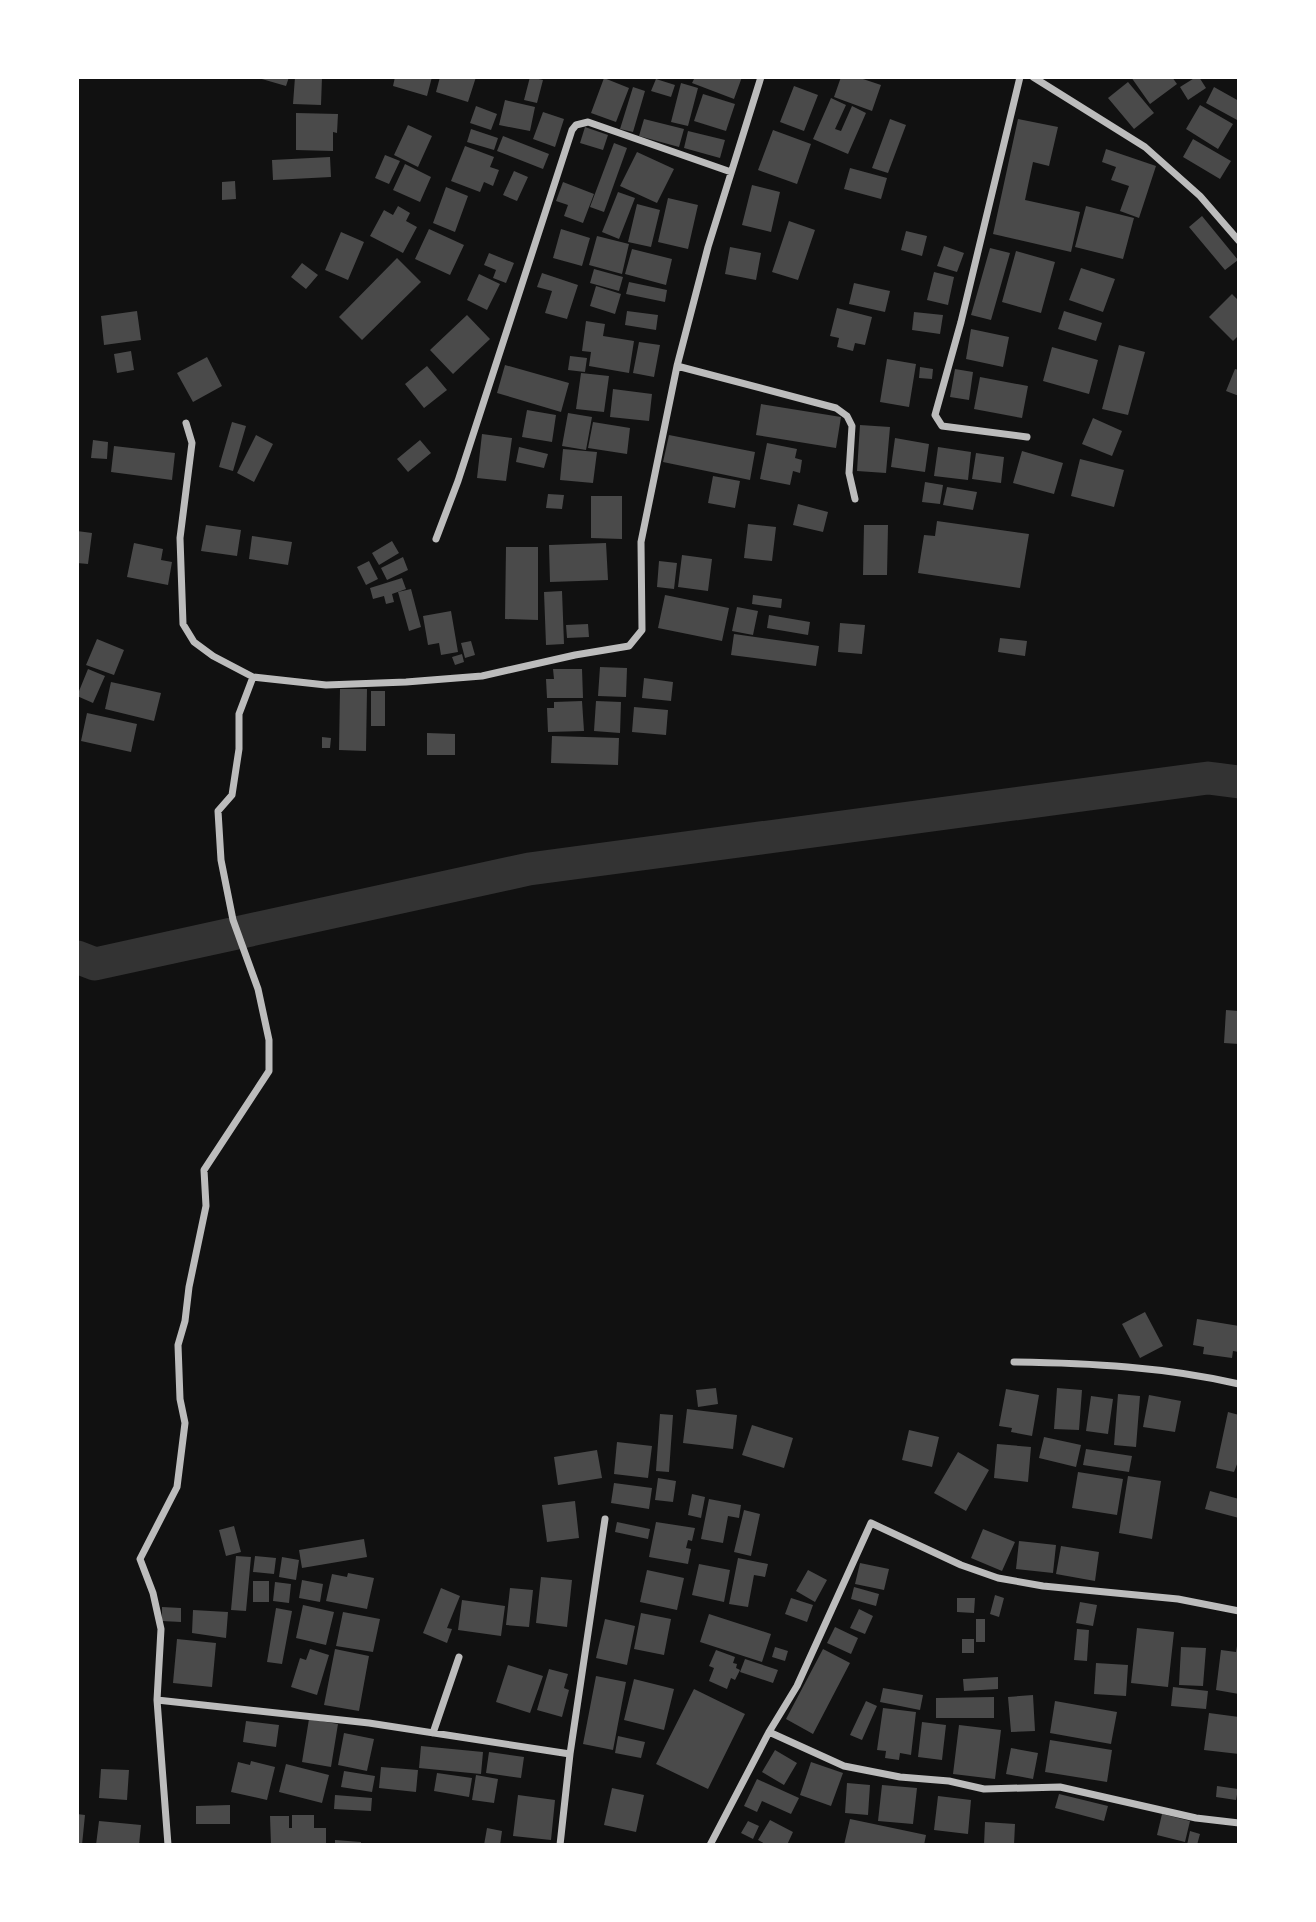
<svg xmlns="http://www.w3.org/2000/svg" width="1316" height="1922" font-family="Overpass,sans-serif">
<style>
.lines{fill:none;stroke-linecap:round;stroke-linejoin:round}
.river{stroke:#333;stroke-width:33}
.building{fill:#4a4a4a}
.minor{stroke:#bcbcbc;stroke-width:7}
</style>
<rect width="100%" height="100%" fill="#111"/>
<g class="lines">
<path class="river" d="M77 957 95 964 529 869 1208 778 1239 782"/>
</g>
<path class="building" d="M255 77H289L286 86Z
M295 77H322L321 105 293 104Z
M395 77H432L427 96 393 86Z
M440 77H476L468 102 436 92Z
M530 77 543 80 537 103 524 100Z
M695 77H742L734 99 692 83Z
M841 77H857L881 85 872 111 834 97Z
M1131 77H1172L1177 84 1150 104Z
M1196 77H1199L1206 88 1188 100 1180 87Z
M604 78 629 88 616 122 591 113Z
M656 79 675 85 671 97 651 91Z
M1128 82 1154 113 1134 129 1108 98Z
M681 83 698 88 688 126 671 122Z
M794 86 818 95 804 131 780 122Z
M633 87 645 91 633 132 620 129Z
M1214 87 1239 101V121L1206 103Z
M703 94 735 104 726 131 694 121Z
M831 98 846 105 835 129 841 131 852 106 866 113 848 154 813 139Z
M505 100 535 107 530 131 499 125Z
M1200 105 1233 124 1218 149 1186 129Z
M476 106 497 114 491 130 470 123Z
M543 112 564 119 555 147 533 139Z
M296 113 338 114 337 133 333 132V151L296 150Z
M644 119 684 129 679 147 639 136Z
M890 119 906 125 888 173 872 168Z
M1018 119 1058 127 1049 166 1033 162 1025 200 1080 212 1071 252 993 234Z
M408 125 432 136 418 167 394 155Z
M585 127 608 135 603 150 580 143Z
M471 129 498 138 494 150 467 142Z
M773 130 811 144 797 184 758 170Z
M688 131 725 140 720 158 684 148Z
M503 136 549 154 543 169 497 151Z
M1193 139 1231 161 1220 179 1183 157Z
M614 143 627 148 604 212 590 207Z
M465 146 494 157 490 167 499 170 493 186 484 182 480 192 451 181Z
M1106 149 1156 166 1139 218 1120 211 1129 186 1111 180 1116 167 1102 162Z
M637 152 674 169 657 203 620 186Z
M385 155 400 161 389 184 375 178Z
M330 157 331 177 273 180 272 160Z
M405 164 431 177 420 202 393 190Z
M850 168 887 178 881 199 844 189Z
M514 171 528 177 517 201 503 195Z
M235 181 236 199 222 200V182Z
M563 182 594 194 583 223 564 216 568 205 556 201Z
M752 185 780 192 771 232 742 225Z
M446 187 468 196 455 232 433 223Z
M618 192 635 198 619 239 602 232Z
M668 198 698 205 688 249 658 242Z
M637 204 660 210 651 247 628 242Z
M398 206 410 213 406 221 417 227 403 253 370 236 384 210 393 215Z
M1086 206 1134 218 1123 259 1075 247Z
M1202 216 1238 260 1225 270 1189 227Z
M789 221 815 230 798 280 772 272Z
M429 229 464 245 450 275 415 259Z
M561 229 590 238 582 266 553 258Z
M906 231 927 236 922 256 901 250Z
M341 232 364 242 348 280 325 270Z
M597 236 629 244 622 274 589 265Z
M944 246 964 253 957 272 937 266Z
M730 247 761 253 756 280 725 274Z
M990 248 1010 253 991 320 971 315Z
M632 249 672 259 666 285 625 274Z
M1016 251 1055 262 1041 313 1002 302Z
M489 253 514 263 506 283 493 278 496 270 484 265Z
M397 258 421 282 362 340 339 317Z
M302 263 318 275 306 289 291 277Z
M1081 268 1115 279 1103 312 1069 300Z
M594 269 623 277 619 291 590 283Z
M934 272 954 277 948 305 927 300Z
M542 273 578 285 567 319 545 313 552 291 537 287Z
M479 274 500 284 487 310 467 300Z
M629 282 667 290 665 302 626 294Z
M854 283 890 291 885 312 849 304Z
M596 286 621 294 615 314 590 306Z
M1232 294 1239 301V335L1233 341 1209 317Z
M837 308 872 317 865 345 855 343 853 351 837 347 839 338 830 336Z
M137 311 141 340 104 345 101 316Z
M627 311 658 315 656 330 625 325Z
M1064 311 1102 323 1096 341 1058 329Z
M914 312 943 315 940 334 912 330Z
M467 315 490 339 453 374 430 350Z
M586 321 605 324 603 336 634 341 629 373 589 366 591 352 582 351Z
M971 329 1009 337 1003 367 966 359Z
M639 342 660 345 654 377 633 373Z
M1119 345 1145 352 1128 415 1102 409Z
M1052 347 1098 360 1089 394 1043 381Z
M131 351 134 370 117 373 114 354Z
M570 356 587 358 585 372 568 370Z
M207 357 222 386 193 402 177 373Z
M887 359 916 364 909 407 880 402Z
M505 365 569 383 561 412 497 393Z
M427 366 447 390 424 408 405 384Z
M920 367 933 369 932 379 919 378Z
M955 369 973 372 969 400 950 397Z
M1235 369 1239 370V396L1226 391Z
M581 373 609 376 604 412 576 409Z
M980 377 1028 386 1022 418 974 409Z
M613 389 652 394 649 421 610 417Z
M761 404 841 417 836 448 756 435Z
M527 410 556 415 552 442 522 437Z
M568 413 592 417 586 450 562 446Z
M1093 418 1122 431 1112 456 1082 444Z
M232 422 246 426 233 471 219 467Z
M593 422 630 428 627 454 588 448Z
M860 425 890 427 886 473 857 471Z
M482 434 512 438 506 481 477 478Z
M256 435 273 444 254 482 237 473Z
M669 435 755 452 750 480 663 462Z
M895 438 929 444 925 472 891 467Z
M93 440 108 442 107 459 91 458Z
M420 440 431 453 408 472 397 459Z
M767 443 797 449 795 458 802 460 800 473 793 471 790 485 760 479Z
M114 446 175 453 172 480 111 472Z
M519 447 548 454 544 468 516 462Z
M938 447 971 452 968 480 934 476Z
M563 449 597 452 593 483 560 480Z
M1022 451 1063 463 1054 494 1013 483Z
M976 453 1004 457 1001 483 972 479Z
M1080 459 1124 470 1114 507 1071 496Z
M713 476 740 481 735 508 708 503Z
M925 482 943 485 940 504 922 502Z
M947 487 977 492 973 510 943 505Z
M548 494 564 495 562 509 546 508Z
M591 496H622V539L591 538Z
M798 504 828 512 823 532 793 525Z
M937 521 1029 534 1020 588 918 573 924 535 935 536Z
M748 524 776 527 772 561 744 558Z
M206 525 241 530 237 556 201 551Z
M864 525H888L887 575H863Z
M77 531 92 533 88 564 77 563Z
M252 536 292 542 288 565 249 559Z
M392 541 399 553 379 565 372 553Z
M134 543 163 549 161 560 172 562 168 585 127 577Z
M606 543 608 580 550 582 549 545Z
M506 547H538V620L505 619Z
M682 555 712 559 708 591 678 587Z
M403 557 408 570 387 580 381 568Z
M369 561 378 579 366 585 357 567Z
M659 561 677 563 674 589 657 587Z
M402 578 406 589 392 594 394 602 386 604 384 596 373 599 370 588Z
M411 589 421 627 409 631 398 592Z
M562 591 564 644 546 645 544 592Z
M665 595 729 608 722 641 658 628Z
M753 595 782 599 781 608 752 604Z
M737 607 758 611 753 635 732 631Z
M451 611 458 652 441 655 439 643 428 645 423 616Z
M769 615 810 622 808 635 767 628Z
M840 623 865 625 862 654 838 652Z
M588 624 589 637 567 638 566 625Z
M734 634 819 646 816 666 731 655Z
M1000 638 1027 641 1025 656 998 652Z
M97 639 124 650 114 675 86 665Z
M471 641 475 655 465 658 461 643Z
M462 654 464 662 455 665 452 657Z
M600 667 627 668 626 697 598 696Z
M88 669 105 676 93 703 77 696Z
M553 669H582L583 698H547L546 679H554Z
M644 678 673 682 671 701 642 698Z
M111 682 161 693 154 721 105 709Z
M340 689H367L366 751 339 750Z
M371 691H385V726H371Z
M582 701 584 731 548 732 547 708H554V702Z
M596 701 621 702 620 733 594 731Z
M634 707 668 710 666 735 632 732Z
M87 713 137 724 131 752 81 741Z
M427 733 455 734V755H427Z
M552 736 619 738 618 765 551 763Z
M322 737 331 738 330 748H322Z
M1226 1010 1239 1011V1044L1224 1043Z
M1145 1312 1163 1346 1140 1358 1122 1324Z
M1197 1319 1239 1326V1352L1233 1351 1232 1358 1203 1354 1204 1347 1193 1345Z
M716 1388 718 1404 698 1407 696 1390Z
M1057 1388 1082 1390 1079 1430 1054 1429Z
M1006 1389 1039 1395 1032 1436 1011 1432 1012 1428 999 1426Z
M1118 1394 1140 1396 1136 1447 1114 1445Z
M1149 1395 1181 1401 1175 1432 1143 1427Z
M1091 1396 1113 1399 1108 1434 1086 1431Z
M687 1409 737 1415 733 1449 683 1443Z
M1228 1412 1239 1415V1459L1234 1472 1216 1468Z
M660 1414 673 1415 669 1472 656 1471Z
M752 1425 793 1438 784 1468 742 1455Z
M909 1430 939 1437 932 1467 902 1460Z
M1044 1437 1081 1445 1076 1467 1039 1458Z
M617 1442 652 1446 648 1478 614 1474Z
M997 1444 1031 1447 1028 1482 994 1478Z
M1086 1449 1132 1456 1129 1472 1083 1465Z
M597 1450 602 1478 558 1485 554 1457Z
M958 1452 989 1470 966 1511 934 1493Z
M1078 1472 1123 1479 1117 1515 1072 1508Z
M1128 1476 1161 1481 1152 1539 1119 1533Z
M658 1478 676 1481 673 1502 655 1500Z
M614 1483 652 1488 649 1509 611 1503Z
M1210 1491 1239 1499V1518L1205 1509Z
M692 1494 705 1497 701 1518 688 1515Z
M709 1499 741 1505 739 1518 728 1516 723 1543 701 1539Z
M575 1501 579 1538 547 1542 542 1505Z
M744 1510 760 1514 751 1556 734 1552Z
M617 1522 650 1529 648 1539 615 1532Z
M656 1522 695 1528 692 1541 688 1540 686 1548 691 1549 688 1564 649 1557Z
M234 1526 241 1552 226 1556 219 1530Z
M983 1529 1015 1542 1002 1571 971 1558Z
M364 1539 367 1557 302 1568 299 1550Z
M1019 1541 1056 1545 1053 1573 1016 1569Z
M1061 1546 1099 1552 1095 1581 1056 1574Z
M236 1556 251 1557 246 1611 231 1610Z
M255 1556 276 1558 274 1574 253 1572Z
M282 1557 299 1560 296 1580 279 1577Z
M738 1558 768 1564 765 1577 754 1575 748 1607 729 1604Z
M860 1563 889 1569 884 1590 855 1584Z
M699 1564 730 1570 724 1602 692 1595Z
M647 1570 684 1578 677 1610 640 1602Z
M808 1570 827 1580 815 1602 796 1591Z
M348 1573 374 1578 367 1609 326 1601 332 1574 347 1577Z
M541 1577 572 1580 567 1627 536 1623Z
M302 1580 323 1584 320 1602 299 1598Z
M253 1581H269V1602H253Z
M275 1582 291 1584 289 1603 273 1601Z
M854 1587 879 1594 876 1606 851 1599Z
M441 1588 460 1596 447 1628 452 1629 447 1643 423 1633Z
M510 1588 533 1590 529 1627 506 1625Z
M995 1595 1004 1598 999 1617 990 1614Z
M791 1598 813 1605 807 1622 785 1614Z
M957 1598H975L974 1613 957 1612Z
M462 1600 505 1606 501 1636 458 1630Z
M1080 1602 1097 1605 1093 1626 1076 1623Z
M303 1605 334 1612 326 1645 296 1638Z
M162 1607 181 1608V1622L162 1621Z
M276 1608 292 1611 282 1664 267 1662Z
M859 1609 873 1616 865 1634 850 1628Z
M193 1610 228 1612 226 1638 192 1633Z
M343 1612 380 1619 373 1652 336 1646Z
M641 1613 671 1619 664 1655 634 1649Z
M709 1614 771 1634 762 1662 700 1642Z
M605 1619 635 1626 627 1665 596 1658Z
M976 1619H985V1642H976Z
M835 1627 858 1638 851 1654 827 1643Z
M1137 1628 1174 1632 1168 1687 1131 1683Z
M1077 1629 1089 1630 1087 1661 1074 1660Z
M177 1639 216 1643 212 1687 173 1683Z
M962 1639H974V1653H962Z
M1237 1646 1239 1694 1216 1690 1221 1650 1236 1652Z
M775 1647 788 1651 785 1661 772 1657Z
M1181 1647 1206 1648 1203 1686 1179 1685Z
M310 1649 329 1655 317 1695 291 1687 300 1658 306 1660Z
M335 1649 369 1656 359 1711 324 1705Z
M823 1649 850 1663 813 1734 786 1719Z
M716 1650 735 1657 733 1663 737 1664 736 1668 740 1670 735 1680 731 1678 727 1689 709 1681 714 1668 709 1666Z
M745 1659 778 1670 773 1683 740 1672Z
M1096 1663 1128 1665 1126 1696 1094 1694Z
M508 1665 543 1676 530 1713 496 1702Z
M549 1669 568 1674 564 1688 569 1690 562 1717 537 1710Z
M596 1676 626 1682 613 1750 583 1744Z
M998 1677V1689L964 1691 963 1679Z
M634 1679 674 1689 664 1730 624 1720Z
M1173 1687 1208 1691 1206 1709 1171 1706Z
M883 1688 923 1695 920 1710 880 1702Z
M694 1689 745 1714 708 1789 656 1764Z
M1033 1695 1035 1731 1011 1732 1008 1697Z
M994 1697V1718H936V1698Z
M866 1701 877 1706 862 1740 850 1735Z
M1055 1701 1117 1712 1111 1744 1050 1733Z
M883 1708 916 1712 911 1755 900 1753 899 1760 885 1758 886 1751 877 1750Z
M1209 1713 1239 1717V1754L1204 1750Z
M309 1719 338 1724 331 1767 302 1762Z
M246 1721 279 1725 276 1747 243 1742Z
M922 1722 946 1725 942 1760 918 1757Z
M959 1725 1001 1730 995 1779 953 1774Z
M344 1733 374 1739 367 1771 338 1765Z
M618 1736 645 1742 641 1758 615 1753Z
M1050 1740 1112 1750 1107 1782 1045 1772Z
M421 1746 483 1752 481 1774 419 1768Z
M1011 1748 1038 1753 1033 1779 1006 1774Z
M775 1750 797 1763 784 1785 762 1772Z
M489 1752 524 1757 521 1778 486 1773Z
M251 1761 275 1767 267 1800 231 1792 238 1762 250 1765Z
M811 1762 843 1773 831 1806 800 1795Z
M286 1764 329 1775 322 1803 279 1792Z
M381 1767 418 1770 416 1792 379 1788Z
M101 1769 129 1770 127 1800 99 1798Z
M344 1771 375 1776 372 1792 341 1787Z
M437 1773 472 1778 469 1797 434 1791Z
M476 1775 498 1779 494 1803 472 1800Z
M757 1779 799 1798 791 1814 762 1801 757 1812 744 1806Z
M847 1783 870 1785 868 1815 845 1813Z
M882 1785 917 1788 913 1824 878 1821Z
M1217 1786 1238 1789 1236 1800 1216 1797Z
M612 1788 644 1795 636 1832 604 1825Z
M1059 1794 1108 1806 1104 1821 1055 1808Z
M335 1795 372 1798 371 1811 334 1809Z
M518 1795 555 1800 551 1840 513 1836Z
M938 1796 971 1800 968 1834 934 1830Z
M230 1805V1824H196V1806Z
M77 1814 85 1815 82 1845H77Z
M1162 1814 1190 1821 1185 1842 1157 1835Z
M292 1815H314V1828H326V1845H271L270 1816H289V1828H292Z
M850 1819 926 1835 924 1845H844Z
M770 1820 793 1832 787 1845H767L758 1840Z
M99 1821 141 1825 139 1845H96Z
M748 1821 759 1826 753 1839 741 1833Z
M985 1822 1015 1824 1014 1845H984Z
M487 1828 502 1831 500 1845H484Z
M1190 1831 1200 1834 1197 1845H1187Z
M335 1840 361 1842V1845H335Z"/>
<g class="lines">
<path class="minor" d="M1020 77 961 322 935 415 942 426 1027 437
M1033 77 1145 147 1200 196 1239 241
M677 366 836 408 847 416 852 426 849 473 855 499
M186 423 192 443 180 538 183 624 194 642 213 656 253 677 326 685 406 682 482 676 575 655 629 646 642 630 641 542 677 366 708 247 761 77
M436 539 458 481 572 130 576 125 588 122 731 172
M1014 1362C1089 1363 1166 1367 1239 1384
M157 1700 161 1629 153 1593 140 1559 177 1487 185 1423 180 1399 178 1345 185 1321 189 1287 206 1206 204 1170 269 1071V1040L258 989 233 920 221 860 218 811 232 795 239 749V714L253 677
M769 1732 844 1766 900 1777 949 1781 984 1789 1060 1787 1196 1818 1239 1823
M433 1733 459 1657
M570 1754 605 1519
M168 1845 157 1700 369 1723 570 1754 560 1845
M710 1845 769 1732 797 1686 871 1523 961 1565 998 1578 1043 1586 1178 1599 1239 1611"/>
</g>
<rect width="1316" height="1922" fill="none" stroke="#ffffff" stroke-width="158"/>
</svg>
